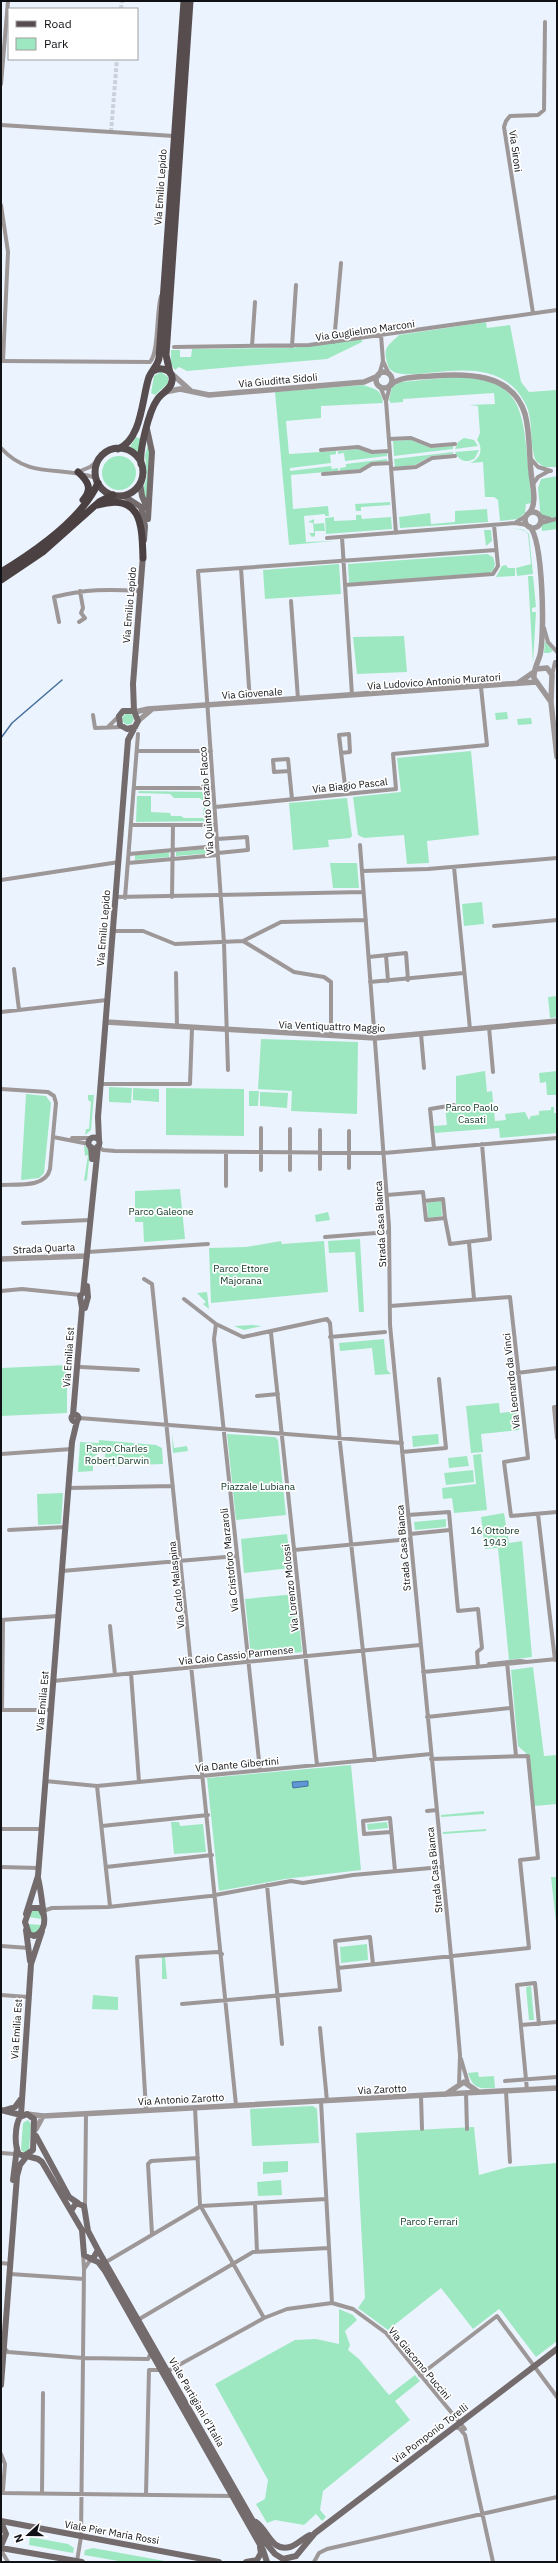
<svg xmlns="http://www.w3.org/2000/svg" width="558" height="2563" font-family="'IBM Plex Sans',sans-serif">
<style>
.green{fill:#9ee8c1}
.water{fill:#5d97d6;stroke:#466f9c}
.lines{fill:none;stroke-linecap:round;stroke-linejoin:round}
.stream{stroke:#466f9c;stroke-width:1.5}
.minor-tunnel{stroke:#cad1db;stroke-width:4;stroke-dasharray:4 2;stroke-linecap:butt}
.minor{stroke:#9d9798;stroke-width:4}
.tertiary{stroke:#9d9798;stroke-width:5.5}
.secondary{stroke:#746b6d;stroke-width:6}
.primary{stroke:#574d4f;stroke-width:7}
.trunk{stroke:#4b4042;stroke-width:7}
.labels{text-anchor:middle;stroke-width:3.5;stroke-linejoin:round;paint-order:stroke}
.street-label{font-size:10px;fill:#0f1115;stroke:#fff}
.park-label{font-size:10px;fill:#083220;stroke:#fff}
</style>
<rect width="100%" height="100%" fill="#ebf3fe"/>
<path class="green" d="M486 322 487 328 510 325 521 382 529 392 557 390V467H544L536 461C528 442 535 419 524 401 491 343 406 390 389 368 381 347 388 346 399 335Z
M362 339V342L327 359 187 371 179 367 175 370 171 364V350H180V357H191L192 349 291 348Z
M161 372 168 377V383L155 395 151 393 154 376Z
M455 377C508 379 521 395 526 445 528 465 530 484 532 503L526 504 525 513 518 519 500 521 498 500 494 497H485L483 462 470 463C480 459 484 449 477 440L480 433 478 406 469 405 495 404 494 393 403 399V402L391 403 389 400 392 387 401 382Z
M363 385C374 389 381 388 383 403L321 406V418L286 421 289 454 336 451V454L330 455 331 463 290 468V471L331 466 332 469 338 468V471L291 475 293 509 328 506 329 516H325V514L304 516 306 542 334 541 289 545 275 392Z
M136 437 141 439 138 452 130 447Z
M464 438 474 440 478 446 455 449 458 442Z
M411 440 431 448 453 446V449L394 456 393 441Z
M148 445 150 448 147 502 143 490 147 476 145 455Z
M358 449 371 454 387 453V456L345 461 344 453 338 454V451Z
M479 450 475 458C467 464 459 461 455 452Z
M453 452V454L431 456 415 465 395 467 394 459Z
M102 473a17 17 0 1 1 34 0a17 17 0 1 1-34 0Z
M387 459V461L359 469 340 471V468L346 467V464Z
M557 476V529L542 531 538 488 541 479Z
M390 502V505L361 507V511H356L355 504Z
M487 509 488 522 400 528 399 517 430 513 431 524 455 522V511Z
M356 515H361L362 519 391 517 392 529 326 534 325 518 334 517V521L356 520Z
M314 519V524L324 523 325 531H315V536L312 537 309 533H314L313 523 308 522Z
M512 528 524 530 529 534 533 574 517 576 516 568 531 564 528 534 525 531Z
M484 530H491L492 541 486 546Z
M487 554 493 557 495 564 493 571 488 573 349 583 348 564Z
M339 564 341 594 265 599 263 570Z
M506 565 508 568H515V576L496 577 502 566Z
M528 576H533L536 607 532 608V612H536L533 663Z
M404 636 407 672 357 674 353 637Z
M545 641 553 651 549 653H544Z
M507 712 508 719 496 720 495 713Z
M122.5 719a5.5 5.5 0 1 1 11 0a5.5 5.5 0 1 1-11 0Z
M531 718 532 724 518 725 517 719Z
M471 751 479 835 427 841 429 863 407 864 404 835 364 838 358 835 353 797 401 792 397 758Z
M139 791 208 792 211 821 136 822 137 796H151V812L170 813 171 816H181L184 818H203L204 802 200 798H174L170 794 138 793Z
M347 798 352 836 350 838 328 840 329 847 293 850 289 803Z
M213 848 214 853 176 856V852Z
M169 852V857L135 860V855Z
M330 863H357L359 888H333Z
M482 902 484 924 464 926 462 904Z
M557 996V1017L550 1018 548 997Z
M261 1039 358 1042 357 1114 291 1111 292 1091 258 1089Z
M485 1071 487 1092 492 1091 495 1121 506 1120 505 1114 525 1112 529 1120 531 1116 539 1115V1111L551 1110V1107H554V1113H557V1133L500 1138 499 1128 435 1133 434 1126 447 1125 445 1108 456 1107V1076Z
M557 1071V1098H556V1095H547L546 1082 540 1083 539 1073Z
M109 1087 132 1088 131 1103 109 1102Z
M133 1088 159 1089V1102L133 1100Z
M166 1088 244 1089V1136L166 1135Z
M249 1091H259L258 1106H249Z
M260 1092 288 1093 287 1108 260 1106Z
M26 1094 46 1096 51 1103 44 1173 39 1178 21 1180Z
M88 1095H94L91 1130 85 1135 86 1129H89L91 1102 88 1100Z
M84 1145 90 1151 87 1180 84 1181 88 1155 85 1156Z
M180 1189 185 1239 144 1242 143 1222H135V1191Z
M441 1201 442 1216 428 1218 427 1203Z
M328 1212 330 1220 316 1222 315 1215Z
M360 1239 364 1312H359L355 1252 329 1253 328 1241Z
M281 1241 282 1244 324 1241 328 1292 211 1303 209 1248 246 1247Z
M207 1292 209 1309 203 1304 206 1302 197 1293Z
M252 1325 262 1326 244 1330 234 1326Z
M384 1339 387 1370 391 1374 375 1375 372 1348 340 1351 339 1343Z
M67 1365V1413L1 1416V1368Z
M499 1403 500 1413 517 1411 519 1430 481 1434 483 1452 471 1453 466 1406Z
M172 1434 174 1448 187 1446 188 1451 173 1453Z
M227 1434 275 1437 278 1440 286 1515 236 1520Z
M438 1434 439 1444 413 1447 412 1436Z
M99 1440 156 1445 162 1448 163 1464 105 1466V1454L100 1453 93 1457V1471L78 1472 80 1442 99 1443Z
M481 1454 487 1510 454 1513 452 1498 443 1499 442 1488 476 1484 473 1455Z
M467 1456 469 1466 449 1468 448 1458Z
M473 1470 474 1482 446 1485 444 1473Z
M63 1493 61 1524 38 1525 37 1494Z
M504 1513 509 1543 522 1541 532 1657 509 1660 498 1548 485 1549 481 1517Z
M446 1519V1527L415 1530 414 1522Z
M287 1534 291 1568 244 1573 241 1539Z
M296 1594 302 1652 251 1657 245 1599Z
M533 1667 544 1756 557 1755V1804L534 1806 528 1755 518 1746 511 1670Z
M351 1765 361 1870 285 1879 219 1891 207 1778Z
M484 1811V1814L441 1817V1815Z
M171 1822H179L180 1826 203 1824 206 1852 174 1854Z
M387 1822 388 1828 368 1830 367 1824Z
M486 1829V1831L443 1834V1832Z
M551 1877H557V1931Z
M38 1909 42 1919 28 1917 31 1910Z
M27 1924 42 1925 39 1932 32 1934Z
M367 1944 368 1960 341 1963 340 1947Z
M165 1957 167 1979H162V1958L158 1957Z
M531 1986 534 2020H529L526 1987Z
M93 1995 118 1997V2010L92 2009Z
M478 2072 479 2077 494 2076 495 2088C480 2089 473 2089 468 2073Z
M313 2106 317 2109 319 2143 252 2146 250 2109Z
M28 2120 31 2124 29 2150 25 2153 21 2150 23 2123Z
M474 2127 479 2175 508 2167 557 2163V2341L536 2357 501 2311 499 2309 473 2329 441 2288 388 2330 358 2308 365 2298 356 2133Z
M288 2161V2172L263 2174V2162Z
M281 2180 282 2195 258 2196 257 2182Z
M339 2309 353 2315 357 2320 345 2331 350 2345 348 2350 359 2359 389 2395 415 2375 420 2381 395 2401 410 2420 323 2491 320 2510 326 2517 322 2521 316 2514 304 2525 275 2520 267 2523 256 2504 265 2499 268 2480 215 2384 295 2340 316 2339 339 2344Z
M30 2537 68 2544 74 2548 73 2553 29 2545Z
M93 2548 170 2562H124L84 2555 85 2550Z"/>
<path class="water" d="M308 1781V1786L293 1788 292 1782Z"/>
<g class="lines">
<path class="stream" d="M1 738 12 723 62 680"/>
<path class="minor-tunnel" d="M121 9 122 1
M111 132 117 59"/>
<path class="minor" d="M1 84 8 1
M1 125 174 136
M1 205 8 252 3 361
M533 313 504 127 506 121 510 116 538 115 544 110 545 22
M381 335 383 361 389 374
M334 342 341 263
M252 346 255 302
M292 346 296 285
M174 347 309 345 557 310
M1 361 150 362C159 352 156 312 161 296
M379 375 383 361
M380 386 385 399
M390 386 386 401 396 533
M389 439 411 438 431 446 455 444
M1 448C30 480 61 465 96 478
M321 450 358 447 372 452 390 451
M530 458 538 467 551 471
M391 469 416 467 432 458 455 456
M78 472 90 467 100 459
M323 474 360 471 372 464 391 463
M533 484 538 477 549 471
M540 516 550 519
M515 523 526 516
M541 523 556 519
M342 537 352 695
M327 538 515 523 527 525
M241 568 250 702
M345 585 493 574 498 566 494 525
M291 601 298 699
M59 622 54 597C86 589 107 589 140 591
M79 622 85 618 81 613 83 608 80 591
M544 628 548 642 557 652
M552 675 555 662
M93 715 95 728 122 727
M108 727 119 716
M137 751H211
M341 753 350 752 349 734 339 735 346 794
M289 771 274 772 273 760 288 759 292 799
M134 788H213
M215 807 396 789 393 754 487 745 481 687
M131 825H216
M217 839 247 837 248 850 218 853
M360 845 389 1226 390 1325 455 1997 460 2055 459 2085
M129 854 217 846
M128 863 218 855
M454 867 470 1029
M362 871 428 869 557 858
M1 880 119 862
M116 897 363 892
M172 897 173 825
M125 898 138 734
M494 926 557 920
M113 931H143L175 944 243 941 294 972 324 977 331 982V1036
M243 941 281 922 366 920
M386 955 388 981
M369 957 406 953 408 980
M14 969 19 1010
M176 973 177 1027
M370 982 464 973
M1 1012 107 1000
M489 1027 493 1072
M421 1034 424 1068
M228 1070 224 943 198 571 496 550
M101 1084H190L192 1028
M1 1089 48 1092 54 1096 56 1103 50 1169C46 1188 17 1184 1 1185
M53 1137 89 1144
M72 1138H92
M98 1146 103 1150 115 1151 384 1153 557 1138
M434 1148 430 1109 454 1105
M349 1168V1131
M320 1169V1130
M261 1170V1128
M290 1170V1129
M226 1186V1152
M387 1195 423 1192 424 1201
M443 1199 445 1218 426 1220 424 1201Z
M445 1218 450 1244 490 1239 482 1144
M23 1223 90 1220
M325 1237 389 1232
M469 1243 474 1299
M88 1252 208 1244
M144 1279 152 1284 236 2105
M1 1291 22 1289 81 1295
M184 1299 216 1324 243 1337 327 1319 330 1323 340 1443 375 1760
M390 1306 510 1297 528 1458 504 1462 511 1516 557 1512
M216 1324 214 1339 260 1770
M271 1333 317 1765
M330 1337 385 1332
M81 1367 138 1370
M517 1373 557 1368
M257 1396 278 1394
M557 1407H554L557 1438
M79 1418 402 1443
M402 1452 446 1448 439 1379
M1 1454 72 1449
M69 1488 173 1486
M538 1514 555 1660
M408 1515 449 1512 458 1611 478 1609 482 1648 477 1652 478 1667
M9 1530 66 1527
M410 1534 450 1530
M294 1550 410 1539
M62 1571 237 1556
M1 1620 58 1616
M110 1626 115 1675
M507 1662 516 1756
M489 1664 520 1661 527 1662
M423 1672 557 1659
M131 1673 139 1782
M53 1681 420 1645
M1 1710H51
M2 1710 3 1620
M427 1717 511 1708
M45 1781 97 1786 431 1754
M97 1786 110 1906
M427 1811 437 1810
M102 1826 208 1815
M1 1829H42
M391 1832 364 1834 363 1821 390 1818 395 1871
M1 1867 38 1868
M106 1867 212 1855
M267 1885 282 2044
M43 1911 52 1908 108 1907 210 1896 291 1881 303 1883 353 1875 442 1867
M1 1946 29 1948
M338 1968 529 1948 520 1860 538 1858 528 1756 431 1759
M1 1995 28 1997
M182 2004 340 1990 335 1941 370 1937 373 1964
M521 2025 557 2022
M320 2028 327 2101
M461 2059 468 2083
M505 2081 557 2077
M527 2090 517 1985 535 1983 539 2024
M506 2091 510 2162
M466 2093 467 2129
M421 2096 422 2129
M321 2101 332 2303
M195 2108 200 2205 264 2318
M146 2110 137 1957 218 1952 222 1954
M1 2153 15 2154
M255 2203 257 2252
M85 2207 86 2114
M152 2234 148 2164 151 2161 198 2158
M83 2253 84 2269 91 2259
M106 2262 201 2206 326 2199
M1 2263 10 2264
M10 2274 84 2279
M136 2321 253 2252 329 2248
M4 2348 8 2352 83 2358 148 2359 151 2353
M168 2371 264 2318 287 2309 332 2303 353 2309 386 2333 465 2429
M420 2375 497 2316 557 2397
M455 2427 460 2429 465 2435 493 2562
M1 2454 5 2464 3 2490 1 2493 232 2496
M42 2493 43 2393
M146 2494 149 2370H161
M1 2550 8 2562
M77 2561 81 2537 84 2269
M314 2562 319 2553 327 2549 557 2497"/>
<path class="tertiary" d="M376 380a8 8 0 1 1 16 0a8 8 0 1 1-16 0Z
M171 373 191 391
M391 385C400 376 419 377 432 376 466 373 513 373 525 414 530 432 529 453 531 472 532 484 538 504 529 513
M165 392 180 389 209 395 364 382 378 376
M525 520a8 8 0 1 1 16 0a8 8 0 1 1-16 0Z
M530 527C543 541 545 634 540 655 538 662 533 671 534 678L551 702
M536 669 547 668 552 675 551 702 557 757
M518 683 534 672
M135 712 148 709 536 682
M138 721 151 710
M106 1022 375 1038 557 1021
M1 1259 87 1256
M446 2094 464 2082 477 2091
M27 2114 43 2116 557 2088
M36 2129 43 2116"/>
<path class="secondary" d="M147 429 152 452 148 519
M140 483 142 496 148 510
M124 496 141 507 145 526 144 540
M134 711 133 684 143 555
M88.5 1143a5.5 5.5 0 1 1 11 0a5.5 5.5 0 1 1-11 0Z
M99 1140 98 1117 128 740 138 721 134 711H123L119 716 120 725 127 729 135 727
M91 1147 92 1159
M85 1308 88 1297 87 1286
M71.5 1418a3.5 3.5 0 1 1 7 0a3.5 3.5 0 1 1-7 0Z
M73 1415 82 1308 80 1296 83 1293 98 1146
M38 1878C41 1890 42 1903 44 1916 45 1923 44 1929 38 1934L34 1936 29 1934 25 1922 30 1908H40L44 1916
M26 1914 38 1876 72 1442 77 1421
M26 1930 30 1961
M1 2110 21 2115 31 1964 42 1931
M5 2110 15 2107 21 2099
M27 2114 34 2119 33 2150 24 2156 19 2154C14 2146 15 2125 20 2117Z
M36 2136 69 2197 78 2203
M13 2180 17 2148
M98 2250 265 2542 275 2554 283 2559 296 2556 315 2533 557 2349
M91 2259 98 2262 105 2271 263 2550 267 2562
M1 2385 17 2176 20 2165 27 2156 38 2159 42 2162 82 2230 84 2255 91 2259 94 2257 98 2250 88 2231 84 2206 76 2203 71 2211
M1 2521 219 2562
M1 2522 6 2534 1 2546
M256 2522C268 2530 271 2552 290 2547 297 2545 303 2538 310 2535
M1 2548 82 2562
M246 2562 257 2560 261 2553 260 2547"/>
<path class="primary" d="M170 373 166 355 190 1
M95 472a24 24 0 1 1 48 0a24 24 0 1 1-48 0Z
M118 449C142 440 142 397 149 377 152 370 158 365 159 358L184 1
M141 464C139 451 149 411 157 400 161 393 171 390 172 381 174 370 161 366 153 371"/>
<path class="trunk" d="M78 472C88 481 93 489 83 500
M98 505C142 492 142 526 143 558
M1 572C34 552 82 519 98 483
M1 580 44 551 99 502 113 495"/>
</g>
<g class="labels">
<g class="street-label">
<text transform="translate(516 151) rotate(82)" y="4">Via Sironi</text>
<text transform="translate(160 187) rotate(-86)" y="4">Via Emilio Lepido</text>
<text transform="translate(365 330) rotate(-8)" y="4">Via Guglielmo Marconi</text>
<text transform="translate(278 380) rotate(-5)" y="4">Via Giuditta Sidoli</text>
<text transform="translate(129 605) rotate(-85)" y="4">Via Emilio Lepido</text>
<text transform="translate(434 681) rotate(-4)" y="4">Via Ludovico Antonio Muratori</text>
<text transform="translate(252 693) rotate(-4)" y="4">Via Giovenale</text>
<text transform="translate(350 785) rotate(-6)" y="4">Via Biagio Pascal</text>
<text transform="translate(206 801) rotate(-94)" y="4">Via Quinto Orazio Flacco</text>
<text transform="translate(103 928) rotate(-85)" y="4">Via Emilio Lepido</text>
<text transform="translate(332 1026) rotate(2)" y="4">Via Ventiquattro Maggio</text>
<text transform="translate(380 1224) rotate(-93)" y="4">Strada Casa Bianca</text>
<text transform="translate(44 1248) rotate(-3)" y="4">Strada Quarta</text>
<text transform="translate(68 1357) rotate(-86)" y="4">Via Emilia Est</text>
<text transform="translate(511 1381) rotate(-96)" y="4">Via Leonardo da Vinci</text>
<text transform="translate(403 1548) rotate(-95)" y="4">Strada Casa Bianca</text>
<text transform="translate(229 1560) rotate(-96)" y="4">Via Cristoforo Marzaroli</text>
<text transform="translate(176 1585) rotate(-96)" y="4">Via Carlo Malaspina</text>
<text transform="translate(290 1588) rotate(-96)" y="4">Via Lorenzo Molossi</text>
<text transform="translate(236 1655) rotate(-6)" y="4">Via Caio Cassio Parmense</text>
<text transform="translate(42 1701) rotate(-85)" y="4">Via Emilia Est</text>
<text transform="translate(237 1764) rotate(-5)" y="4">Via Dante Gibertini</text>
<text transform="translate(434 1870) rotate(-96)" y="4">Strada Casa Bianca</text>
<text transform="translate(16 2029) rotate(-86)" y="4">Via Emilia Est</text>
<text transform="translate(382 2089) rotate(-3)" y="4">Via Zarotto</text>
<text transform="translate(181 2099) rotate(-3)" y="4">Via Antonio Zarotto</text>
<text transform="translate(420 2363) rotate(50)" y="4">Via Giacomo Puccini</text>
<text transform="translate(197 2402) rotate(60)" y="4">Viale Partigiani d'Italia</text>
<text transform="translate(430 2433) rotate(-37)" y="4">Via Pomponio Torelli</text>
<text transform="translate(112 2532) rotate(10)" y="4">Viale Pier Maria Rossi</text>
</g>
<g class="park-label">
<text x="472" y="1111">Parco Paolo<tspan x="472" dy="12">Casati</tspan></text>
<text x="161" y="1215">Parco Galeone</text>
<text x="241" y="1272">Parco Ettore<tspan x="241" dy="12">Majorana</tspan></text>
<text x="117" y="1452">Parco Charles<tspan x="117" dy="12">Robert Darwin</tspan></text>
<text x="258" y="1490">Piazzale Lubiana</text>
<text x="495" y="1534">16 Ottobre<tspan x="495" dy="12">1943</tspan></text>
<text x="429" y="2225">Parco Ferrari</text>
</g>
</g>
<rect width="558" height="2563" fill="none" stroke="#0f1115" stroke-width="4"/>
<rect x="8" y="8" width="130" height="52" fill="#ffffff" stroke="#9fa0a1"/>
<rect x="16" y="21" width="20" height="6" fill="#574d4f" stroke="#9fa0a1"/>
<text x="44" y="28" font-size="12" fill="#0f1115">Road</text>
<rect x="16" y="38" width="20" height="12" fill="#9ee8c1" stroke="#9fa0a1"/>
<text x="44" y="48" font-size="12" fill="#0f1115">Park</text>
<g transform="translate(28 2535) rotate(249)" stroke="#ffffff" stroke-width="3" paint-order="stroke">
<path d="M0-3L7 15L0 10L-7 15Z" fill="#0f1115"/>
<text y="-6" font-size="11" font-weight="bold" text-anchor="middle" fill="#0f1115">N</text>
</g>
</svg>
